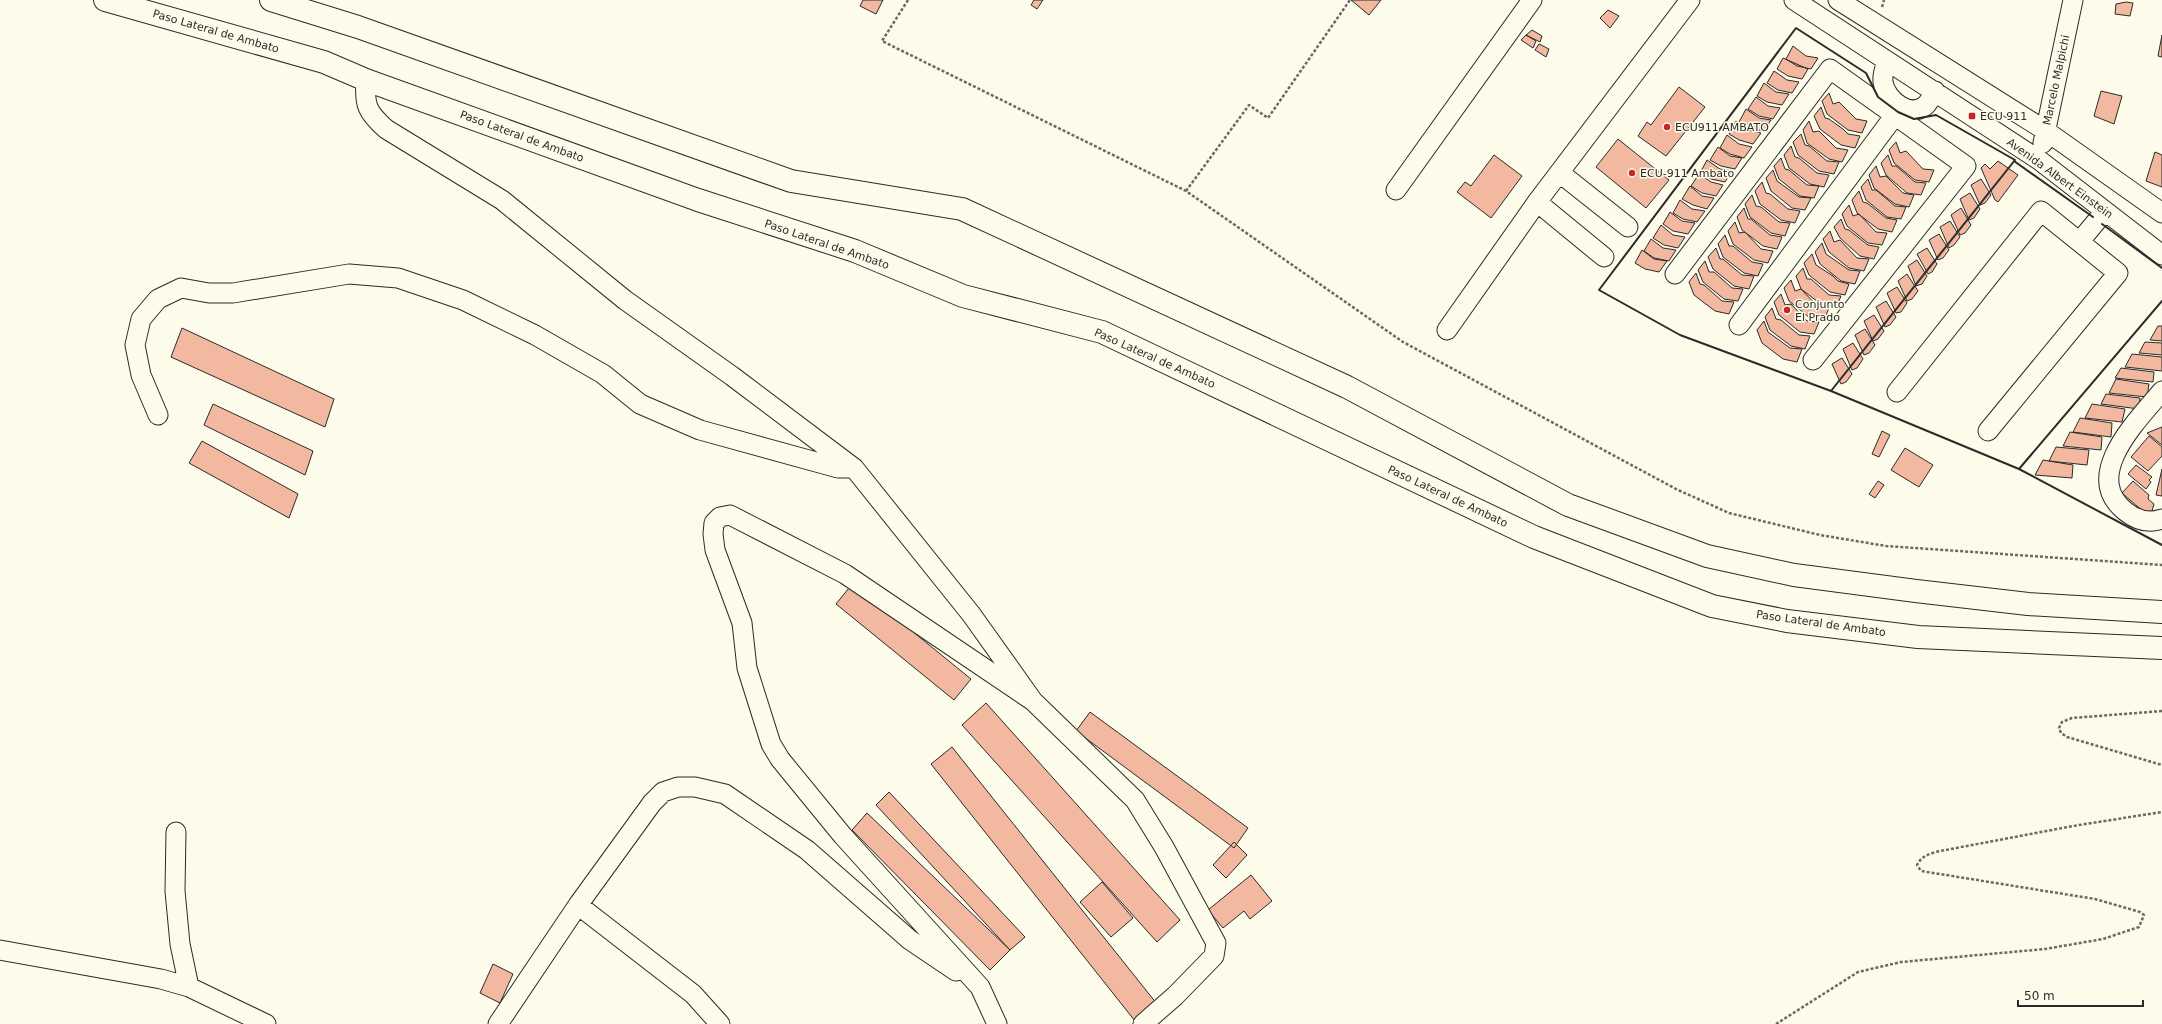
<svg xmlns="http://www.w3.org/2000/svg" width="2162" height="1024" font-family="'DejaVu Sans',sans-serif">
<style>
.building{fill:#f2b8a0;stroke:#2b2b2b}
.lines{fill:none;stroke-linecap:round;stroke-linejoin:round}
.minor-casing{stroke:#2b2b2b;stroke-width:21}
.highway-casing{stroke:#2b2b2b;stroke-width:24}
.path{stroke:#6a6964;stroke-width:2.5;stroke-dasharray:3 2;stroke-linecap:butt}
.minor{stroke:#fdfbea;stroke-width:19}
.highway{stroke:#fdfbea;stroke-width:22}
.wall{stroke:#2b2b2b;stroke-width:2}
.poi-dot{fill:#c62828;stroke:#fdfbea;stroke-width:1.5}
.labels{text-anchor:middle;stroke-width:3;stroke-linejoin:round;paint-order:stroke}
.street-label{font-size:11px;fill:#2b2b2b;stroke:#fdfbea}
.poi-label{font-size:11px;fill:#2b2b2b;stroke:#fdfbea;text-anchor:start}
</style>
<rect width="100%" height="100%" fill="#fdfbea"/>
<path class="building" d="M863 0H883L876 14 860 6Z
M1034 0H1043L1037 9 1031 5Z
M1351 0H1381L1369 15Z
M2126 2 2133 3 2130 16 2115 14 2116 4Z
M1608 10 1619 16 1610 28 1600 18Z
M1532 30 1542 36 1540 42 1526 35Z
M1526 35 1536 41 1533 48 1521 40Z
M2162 35V57L2158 56Z
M1539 44 1549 49 1546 57 1535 50Z
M1793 46 1806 56 1818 58 1811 69 1797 66 1786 59Z
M1783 58 1808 69 1802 79 1788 76 1777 69Z
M1774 71 1787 80 1799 82 1792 93 1778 90 1767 83Z
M1764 83 1776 92 1789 94 1782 105 1767 102 1757 96Z
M1679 87 1705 107 1666 156 1638 136 1647 122 1651 125Z
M2101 91 2122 96 2114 124 2094 116Z
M1829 93 1833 104 1839 102 1856 119 1867 121 1862 133 1848 130 1827 114 1822 101Z
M1756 97 1768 106 1780 108 1773 119 1759 116 1748 109Z
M1821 107 1825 118 1829 119 1843 129 1848 134 1860 136 1855 148 1841 145 1820 129 1814 116Z
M1746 109 1759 118 1771 120 1764 131 1749 128 1739 122Z
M1736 121 1748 130 1761 133 1753 144 1739 140 1729 134Z
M1809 121 1813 132 1819 131 1836 148 1848 150 1842 162 1829 159 1807 143 1803 130Z
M1801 134 1805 145 1809 146 1827 161 1839 162 1834 174 1819 171 1798 155 1793 142Z
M1727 135 1739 144 1752 147 1744 158 1730 154 1720 148Z
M1618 139 1669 180 1646 208 1596 167Z
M1896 142 1900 153 1906 151 1923 169 1934 170 1929 182 1915 180 1894 163 1889 150Z
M1791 146 1795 157 1799 158 1817 173 1829 175 1824 187 1810 184 1789 168 1784 155Z
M1718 147 1730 156 1742 158 1735 169 1721 166 1710 160Z
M2155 152 2162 155V187L2146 181Z
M1494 155 1522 176 1491 218 1457 192 1465 182 1471 186Z
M1888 155 1892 166H1896L1915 182 1926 183 1921 195 1907 193 1886 175 1881 163Z
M1781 158 1785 169 1789 170 1807 185 1819 186 1814 198 1800 196 1779 179 1774 166Z
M1707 160 1720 169 1732 171 1725 182 1711 179 1700 173Z
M1998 161 2018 175 1998 202 1995 200 1981 168 1985 164 1990 169Z
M1876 166 1880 177 1886 176 1903 193 1914 195 1909 207 1895 204 1874 188 1869 175Z
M1773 170 1777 181 1799 197 1811 198 1805 210 1792 208 1771 191 1766 178Z
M1699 174 1711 182 1723 185 1716 196 1702 193 1691 186Z
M1868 179 1872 190H1876L1895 206 1906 207 1901 219 1887 217 1866 200 1861 187Z
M1981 179 1991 195 1985 203 1980 205 1971 185Z
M1762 182 1766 193 1770 194 1788 209 1800 211 1795 223 1781 220 1760 204 1755 191Z
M1690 186 1702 196 1714 198 1707 209 1693 205 1682 199Z
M1859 191 1863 202 1867 203 1886 218 1897 220 1892 232 1878 229 1857 213 1852 200Z
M1970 193 1980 209 1974 218 1969 220 1960 199Z
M1752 195 1756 206 1761 207 1779 222 1790 223 1785 236 1771 233 1750 217 1745 204Z
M1680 200 1692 209 1705 211 1697 222 1683 219 1673 213Z
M1849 205 1853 216 1859 214 1876 232 1887 233 1882 245 1868 243 1847 226 1842 214Z
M1744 208 1748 219H1751L1770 235 1782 237 1777 249 1763 246 1742 230 1737 217Z
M1961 208 1971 225 1965 233 1960 235 1951 215Z
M1670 212 1682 221 1695 223 1688 234 1673 231 1663 224Z
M1841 219 1845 229 1849 230 1868 245 1879 247 1874 259 1860 256 1840 238 1834 227Z
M1950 221 1960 237 1954 245 1949 248 1940 227Z
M1735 222 1739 233 1745 232 1761 249 1773 251 1768 263 1754 260 1733 244 1728 231Z
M1661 225 1673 235 1685 237 1678 248 1664 245 1653 238Z
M1830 231 1834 242 1840 240 1857 258 1869 259 1864 271 1849 268 1829 252 1823 239Z
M1939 234 1949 250 1943 258 1938 260 1929 240Z
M1725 235 1729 246H1733L1752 262 1763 264 1758 276 1744 273 1723 257 1718 244Z
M1651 239 1663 248 1676 250 1669 261 1654 258 1644 251Z
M1822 243 1826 254 1849 270 1860 271 1855 284 1841 281 1820 264 1815 252Z
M1716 248 1720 259H1723L1742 275 1754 276 1749 289 1734 286 1713 269 1708 257Z
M1927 248 1937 264 1932 272 1928 274 1917 254Z
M1642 250 1654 259 1667 261 1659 272 1645 269 1635 263Z
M1812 254 1816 265 1833 276 1838 281 1849 284 1845 295 1830 292 1809 275 1804 263Z
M1917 260 1927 276 1922 284 1916 286 1908 266Z
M1705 261 1709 272H1714L1732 288 1743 289 1738 301 1724 299 1703 282 1698 270Z
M1803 268 1807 279H1811L1829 295 1841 296 1836 308 1822 305 1801 289 1796 276Z
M1696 273 1700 284 1704 285 1722 301 1734 302 1729 314 1715 311 1694 295 1689 282Z
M1907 274 1918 291 1912 299 1907 301 1898 281Z
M1791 280 1795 291 1801 289 1818 307 1829 308 1824 320 1810 318 1789 301 1784 288Z
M1897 287 1907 303 1901 312 1896 313 1887 293Z
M1781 294 1785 305 1791 304 1807 321 1819 322 1814 334 1800 332 1779 315 1774 302Z
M1886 301 1896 317 1890 325 1885 327 1876 307Z
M1772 308 1776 319 1781 320 1799 335 1810 336 1805 349 1791 346 1770 330 1765 317Z
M1874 315 1884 331 1878 339 1873 341 1864 321Z
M1764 321 1768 332 1790 348 1802 349 1797 362 1783 359 1762 343 1757 330Z
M2158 326H2162V341L2150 340Z
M182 328 334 399 325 427 171 357Z
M1865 329 1875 345 1869 353 1864 355 1855 335Z
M2145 342 2162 343V355L2139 353Z
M1853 343 1863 359 1857 368 1852 370 1843 349Z
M2132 354 2162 357V371L2125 367Z
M1842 358 1852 374 1846 382 1841 384 1832 364Z
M2121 368 2154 372 2153 382 2115 378Z
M2116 379 2149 384 2147 397 2109 393Z
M2106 394 2140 398 2139 409 2101 404Z
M213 404 313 451 305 475 204 425Z
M2092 404 2125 409 2122 422 2085 418Z
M2080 418 2112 423 2111 437 2073 432Z
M2162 427V445L2147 433Z
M1882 431 1890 435 1879 457 1872 454Z
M2070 432 2102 437 2101 450 2063 446Z
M2149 436 2162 447V456L2148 471 2131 457Z
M202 441 298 494 289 518 189 463Z
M2056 447 2089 450 2087 465 2049 461Z
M1905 448 1933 465 1919 487 1891 470Z
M2043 460 2073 465 2072 478 2035 475Z
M2136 465 2152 477 2149 480 2151 482 2146 489 2128 474Z
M2162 469V496L2156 495Z
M1878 481 1884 485 1875 498 1869 494Z
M2133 481 2149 495 2148 499 2154 504 2152 511 2145 513 2122 493Z
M853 583 971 679 954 700 836 604Z
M986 703 1180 920 1157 942 962 725Z
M1090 712 1248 828 1234 848 1076 731Z
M952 747 1157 1004 1135 1021 931 764Z
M889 792 1025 937 1010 950 876 805Z
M867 813 1010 950 990 970 852 830Z
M1234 842 1247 855 1226 878 1213 865Z
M1251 875 1272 901 1250 919 1244 911 1223 928 1208 910Z
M1102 882 1133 918 1111 937 1080 902Z
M493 964 513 974 500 1003 480 993Z"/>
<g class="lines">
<g class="minor-casing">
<path id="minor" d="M1794 0 2039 160 2162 255
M1838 0 2046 131 2162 213
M1887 61C1885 68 1882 74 1883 82 1886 100 1910 119 1926 105 1930 101 1932 95 1935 91
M366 80C364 105 367 112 386 129L502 200 625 300 732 376 854 468 971 614 1033 701 845 574 730 515 720 517 714 523 713 534 715 550 742 623 747 668 771 744 780 759 843 836 980 987 997 1024
M2043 143 2073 0
M1560 173 1628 227
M1396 190 1532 0
M1537 202 1604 257
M2080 241 2105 211
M1675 274 1830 69 1966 166 1813 360
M1739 325 1901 107
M1447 330 1537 202 1690 0
M2162 391C2138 420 2081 475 2125 511 2136 520 2148 524 2162 519
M1897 392 2041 211 2118 273 1988 431
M158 415 141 375 135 345 141 319 158 299 181 288 209 293H233L349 274 398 278 463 300 535 335 603 374 640 404 700 430 838 468H854
M1033 701 1135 800 1164 847 1216 943 1214 956 1175 996 1143 1024
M176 832 175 891 180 944 189 987
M578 905 693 994 720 1024
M0 950 161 979 189 987 266 1024
M498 1024 578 905 652 803 663 792 678 787H695L725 794 807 850 910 940 956 971"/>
</g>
<g class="highway-casing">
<path id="highway" d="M105 0 324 62 366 80 698 200 855 251 963 296 1102 332 1534 537 1712 606 1787 621 1918 637 2162 648
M271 0 358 27 791 181 962 209 1347 387 1568 505 1707 556 1794 575 1916 591 2028 604 2162 612"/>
</g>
<path class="path" d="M908 0 882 41 1186 191 1403 342 1676 489 1729 513 1820 535 1886 546 2162 565
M1882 7 1884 0
M1186 191 1249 105 1268 118 1350 0
M2162 711 2072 718 2062 722 2059 728 2061 733 2067 737 2162 765
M1776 1024 1858 972 1901 962 2045 949 2103 939 2139 927 2144 915 2140 912 2095 899 1921 871 1917 865C1921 857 1927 855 1935 852L2073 826 2162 812"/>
<use href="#minor" class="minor"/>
<use href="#highway" class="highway"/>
<path class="wall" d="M1796 28 1866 73 1878 97 1898 112 1914 119 1936 115 2015 160 1831 391 1680 335 1599 290Z
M2014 161 2093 217
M2102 224 2162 268
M1831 391 2019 469 2162 301
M2019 469 2162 545"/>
</g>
<g class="poi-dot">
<rect x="1968" y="112" width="8" height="8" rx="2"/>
<circle cx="1667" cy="127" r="4"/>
<circle cx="1632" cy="173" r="4"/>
<circle cx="1787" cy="310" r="4"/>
</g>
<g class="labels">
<g class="street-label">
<text transform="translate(216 31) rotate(16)" y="4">Paso Lateral de Ambato</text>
<text transform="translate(2056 80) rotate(-78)" y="4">Marcelo Malpichi</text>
<text transform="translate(522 136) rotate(20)" y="4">Paso Lateral de Ambato</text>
<text transform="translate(2060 178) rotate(36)" y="4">Avenida Albert Einstein</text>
<text transform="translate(827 244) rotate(19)" y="4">Paso Lateral de Ambato</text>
<text transform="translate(1155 358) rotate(24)" y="4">Paso Lateral de Ambato</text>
<text transform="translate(1448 496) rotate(25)" y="4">Paso Lateral de Ambato</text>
<text transform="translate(1821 623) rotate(8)" y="4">Paso Lateral de Ambato</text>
</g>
<g class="poi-label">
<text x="1980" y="120">ECU 911</text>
<text x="1675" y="131">ECU911 AMBATO</text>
<text x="1640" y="177">ECU-911 Ambato</text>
<text x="1795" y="308">Conjunto<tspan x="1795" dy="13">El Prado</tspan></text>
</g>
</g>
<path d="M2018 1000v6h125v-6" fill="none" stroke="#2b2b2b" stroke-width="2"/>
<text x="2024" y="1000" font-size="12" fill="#2b2b2b" stroke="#fdfbea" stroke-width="3" paint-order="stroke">50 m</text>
</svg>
